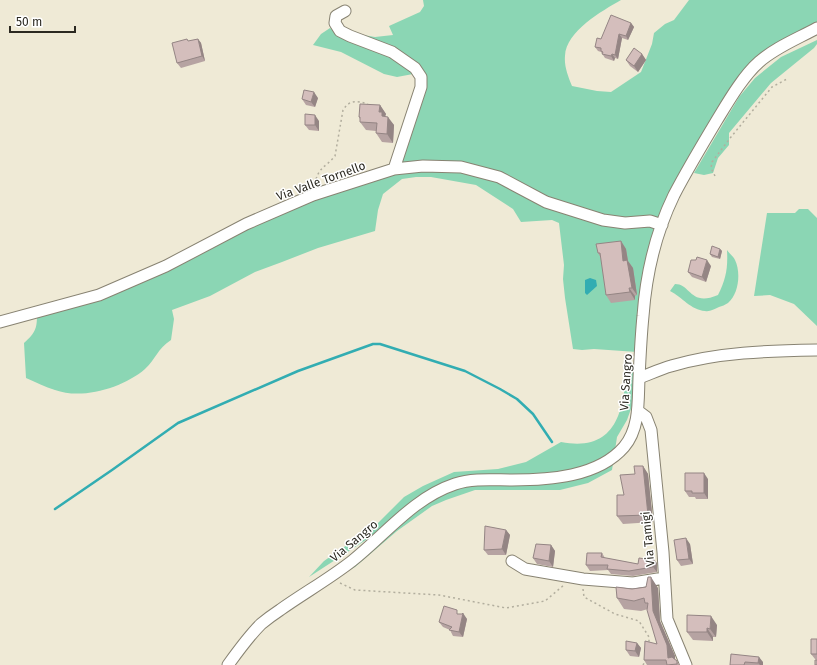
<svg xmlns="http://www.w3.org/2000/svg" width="817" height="665" font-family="'Fira Sans',sans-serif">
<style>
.green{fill:#8bd6b4}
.water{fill:#32adb2}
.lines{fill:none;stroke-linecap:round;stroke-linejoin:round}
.stream{stroke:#32adb2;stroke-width:2.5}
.minor-casing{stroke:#888372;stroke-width:13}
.path{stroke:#b2ae9e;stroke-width:1.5;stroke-dasharray:2 3;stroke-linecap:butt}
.minor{stroke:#fff;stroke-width:11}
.wall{fill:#b6a3a2}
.shaded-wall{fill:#948584}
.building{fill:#d4bebc;stroke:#948584}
.labels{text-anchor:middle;stroke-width:3;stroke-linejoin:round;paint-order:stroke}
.street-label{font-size:12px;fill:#2b2921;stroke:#fff}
</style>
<rect width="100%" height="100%" fill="#efead6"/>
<path class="green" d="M423 0H621C602 11 566 31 565 56 564 66 568 76 572 86L597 91 611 92 641 72 652 44 654 33 665 24 674 20 689 0H817V22L789 36 761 55 658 227 637 352 594 349 582 350 573 349 565 298 563 279 564 265 559 223 552 220 521 222 513 209 476 185 431 177H416L402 179 383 194 378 210 375 231 318 248 282 262 255 272 210 296 172 310 174 319 171 340C157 349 156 359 145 369 123 388 82 400 55 390 45 387 36 382 26 378L24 343C35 333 37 329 37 315L101 297 293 206 398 170 424 76 420 66 408 58 351 33 375 37 393 35 389 26 420 12 424 6Z
M330 28 343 38 395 57 413 69V74L397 77 384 74 341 52 313 45 321 34Z
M817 40V44L814 48 771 83 729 133V145L718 158 713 173 704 175 694 173 739 97 755 78 781 57Z
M799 209H808L817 218V326L794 304 770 295 754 296 767 213H795Z
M727 250C729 253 733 256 735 260 741 272 739 294 728 303 725 305 722 306 719 307 714 309 710 312 705 311 691 310 682 297 670 291L675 284C691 284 690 307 718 295 726 279 728 268 727 250Z
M626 365 634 373 632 406 627 420 617 437 612 470 588 483 560 490H475L446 500 432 506 397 531 355 567 337 577 423 504 479 476 410 503 369 538 309 577 324 561 377 524 404 497 423 486 454 472 498 469 526 462 561 442C617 453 625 409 626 365Z"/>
<path class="water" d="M590 278 596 280 597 286 587 295 585 293V280Z"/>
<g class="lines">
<path class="stream" d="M55 509 112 470 178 423 298 371 373 344H380L465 371 500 389 517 399 533 414 552 442"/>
<g class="minor-casing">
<path id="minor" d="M345 11 336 16 335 23 340 31 350 36 392 52 415 68 421 77V87L394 169
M0 322 99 295 166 266 246 224 313 195 394 169 423 166 461 167 499 177 546 202 603 220 625 223 650 221 662 225
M639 378C650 374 660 369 671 366 718 352 768 351 817 350
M638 411 646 417 651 430 663 552 667 619 686 665
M512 561 525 569 583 579 633 583 664 578
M228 665C238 651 249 636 261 624 267 619 274 614 280 610 304 593 329 579 352 561 385 535 413 498 455 484 473 478 493 480 512 480 549 480 598 477 624 447 640 428 638 401 639 378 640 357 641 336 643 316 646 275 656 232 674 195 687 170 702 145 717 120 728 102 743 76 759 62 776 47 797 39 817 28"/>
</g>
<path class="path" d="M715 176 711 168 712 162 731 137 772 87 787 79
M315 184C318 167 325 168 335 156L343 110C350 99 357 101 368 104
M340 583 355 590 439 595 506 608 545 601 564 585
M583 589 584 597 615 614 639 621 649 637V643
M643 665 646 660"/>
<use href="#minor" class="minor"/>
</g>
<path class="wall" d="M631 23 634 27 628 40 622 38 618 59 615 58 614 61 605 58 601 52 598 51 595 47 601 39Z
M198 39 201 43 205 61 181 68 177 63 189 41Z
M642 54 646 60 638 72 630 66 626 60Z
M318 98 315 107 306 105 302 99Z
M380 105 386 114 385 116 394 125 393 143 382 142 376 133V131L366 130 360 122V119L359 117Z
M319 121V131L309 130 305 125Z
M621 241 626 249 628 261 633 268 637 295 635 296V300L611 303 606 295 601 258 598 253Z
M720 249 722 251 720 259 712 257 710 254Z
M711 266 706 282 692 277 688 272Z
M643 466 648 474 653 522 623 524 617 516 624 495 635 474Z
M708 479V499H696L695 497H689L685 491Z
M506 530 510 535 506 555H488L484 550Z
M690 544 693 564 681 566 677 560Z
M551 545 555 551 553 567 537 564 533 558Z
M602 553 605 558 638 564 657 563V572L633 576 611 574 608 570 590 571 586 565Z
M658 588 660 621 675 656V659L680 665H647L644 660 657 644 648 609 641 611 624 609 617 598 632 589Z
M460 614 467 619 463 637 453 636 450 630 443 627 439 622Z
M717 625 716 637H713V641L693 640 687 632Z
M817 639V660L815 659 811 654Z
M637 643 641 648 639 657 630 656 626 650Z
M731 654 763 662V665H730Z"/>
<path class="shaded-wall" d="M631 23 634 27 628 40 626 36Z
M619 34 622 38 618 59 615 55Z
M198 39 201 43 205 61 202 56Z
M612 54 615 58 614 61 611 56Z
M642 54 646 60 638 72 634 66Z
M314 92 318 98 315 107 311 102Z
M380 105 386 114 385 117H388L394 125 393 143 387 134 379 112Z
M315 115 319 121V131L315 125Z
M621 241 626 249 628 261 633 268 637 295 632 288 623 261Z
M720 249 722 251 720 259 718 257Z
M707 260 711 266 706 282 702 277Z
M629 288 635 296V300L630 292Z
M643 466 648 474 653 522 648 515Z
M704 473 708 479V499L704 493Z
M506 530 510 535 506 555 502 549Z
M686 538 690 544 693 564 689 559Z
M551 545 555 551 553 567 549 561Z
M653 558 657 563V572L653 567Z
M651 577 658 588 660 621 675 656V664L668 658 653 611Z
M463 613 467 619 463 637 459 632Z
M711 616 717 625 716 637 710 629Z
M707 628 713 637V641L707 632Z
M637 643 641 648 639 657 635 651Z
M759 657 763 662V665H760L758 663Z"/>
<path class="building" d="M611 15 631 23 626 36 619 34 615 55 612 54 611 56 602 54 603 52 601 51V48L595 47 597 38 601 39Z
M187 39 188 41 198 39 202 56 177 63 172 43Z
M634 48 642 54 634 66 626 60Z
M304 90 314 92 311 102 302 99Z
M360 104 380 105 379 112H382V116L388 117 387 134 376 133 377 123 360 122V117H359Z
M305 114 315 115V125H305Z
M621 241 623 261 627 260 632 288H629L630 292 606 295 600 253H598L596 244Z
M712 246 720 249 718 257 710 254Z
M697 257 707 260 702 277 688 272 691 260H696Z
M634 466H643L648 515 617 516V495H624L620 475 635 474Z
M685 473H704V493H692V491H685Z
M485 526 506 530 502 549 484 550Z
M686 538 689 559 677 560 674 540Z
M536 544 551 545 549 561 533 558Z
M587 553H602L601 557 638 564 639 558 646 559 648 556 653 558V567L629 571 607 569 608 565H586Z
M648 577H651L653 611 667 645 668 658 672 657 677 661V664L667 665 666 660H644L645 641 657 644 647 610 648 603H645L644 598 634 601 617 598 616 587 632 589 646 587Z
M444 606 457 610V614H462L463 613 459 632 449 630 452 627 439 622Z
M687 615 711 616 710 629 707 628V632H687Z
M811 639H817V654H811Z
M626 641 637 643 635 651 626 650Z
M731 654 759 657 758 663 745 662 744 665H730Z
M815 660H817V665H815Z"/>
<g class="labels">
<g class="street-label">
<text transform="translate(321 181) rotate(-20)" y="4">Via Valle Tornello</text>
<text transform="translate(626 382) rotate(-86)" y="4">Via Sangro</text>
<text transform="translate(648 539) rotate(-95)" y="4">Via Tamigi</text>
<text transform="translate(354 541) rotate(-40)" y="4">Via Sangro</text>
</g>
</g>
<path d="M10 26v6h65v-6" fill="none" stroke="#2b2921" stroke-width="2"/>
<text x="16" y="26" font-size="12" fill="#2b2921" stroke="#ffffff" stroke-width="3" paint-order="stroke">50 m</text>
</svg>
